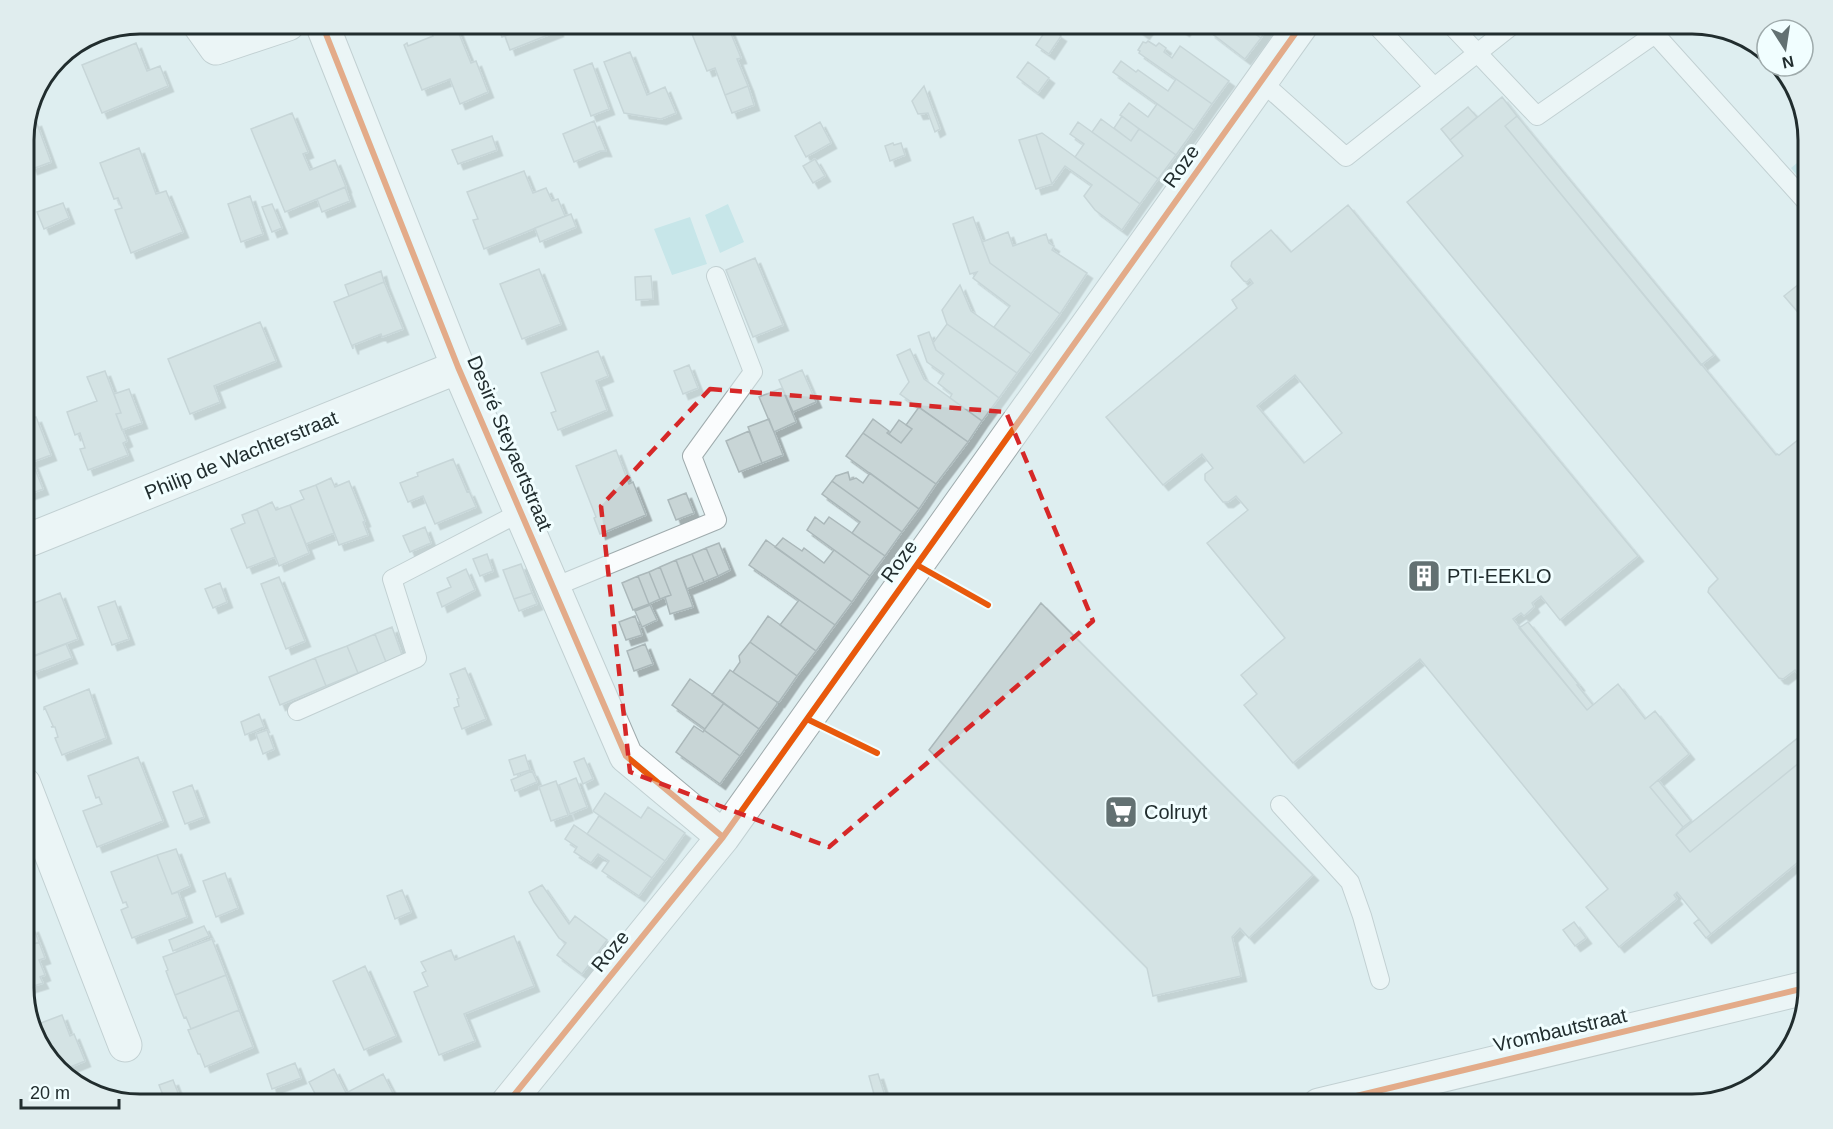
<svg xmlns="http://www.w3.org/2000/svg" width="1833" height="1129" font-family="Helvetica,sans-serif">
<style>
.green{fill:#abdbe0}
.building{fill:#c8d5d6;stroke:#abb8ba;stroke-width:1.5;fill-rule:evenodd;filter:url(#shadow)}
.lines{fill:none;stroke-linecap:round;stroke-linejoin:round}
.lane-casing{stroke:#9fabad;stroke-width:20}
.street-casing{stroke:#9fabad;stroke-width:35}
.secondary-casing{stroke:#9fabad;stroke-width:35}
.lane{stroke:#fafcfd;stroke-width:18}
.street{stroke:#fafcfd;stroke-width:33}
.secondary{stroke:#fafcfd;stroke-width:33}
.cycleway-casing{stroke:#f1feff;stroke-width:10}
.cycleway{stroke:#e8590c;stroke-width:6}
.marked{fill:none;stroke:#d62828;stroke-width:4.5;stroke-dasharray:12 8;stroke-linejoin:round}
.labels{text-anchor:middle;stroke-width:6;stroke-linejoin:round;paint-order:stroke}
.street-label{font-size:20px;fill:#212d2e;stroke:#f1feff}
.poi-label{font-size:20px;fill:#212d2e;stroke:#f1feff;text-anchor:start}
.rim{fill:none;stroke:#212d2e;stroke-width:3}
</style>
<defs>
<filter id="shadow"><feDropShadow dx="5.5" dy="5.5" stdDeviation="0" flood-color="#0004"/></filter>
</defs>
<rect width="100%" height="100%" fill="#deeef0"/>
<path class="green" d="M1809 153V190L1791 168Z
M728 204 744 242 720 253 705 215Z
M690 217 707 264 672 275 654 229Z"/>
<path class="building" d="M455 24 471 63 476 61 488 92 460 104 450 79 422 90 404 45 407 43 408 46 433 36 432 34Z
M497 24H535L502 37Z
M535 24H556L558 31 510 50 505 36Z
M710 24H727L741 58 737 59 748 86 725 95 715 68 707 71 692 34 697 33 696 29Z
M1131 24H1151L1144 34Z
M1174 24H1189L1184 31Z
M1213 24H1241L1261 38 1245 59 1210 32 1215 25Z
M1241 24H1270L1261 38Z
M1048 27 1061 36 1049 54 1036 45Z
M1148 41 1156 46 1159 43 1166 48 1164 52 1172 58 1180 46 1229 81 1212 104 1139 53 1140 51 1138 50 1143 42 1146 43Z
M136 43 147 71 160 66 168 86 102 113 82 65Z
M630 52 647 95 665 87 676 113 661 119 624 113 604 62Z
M1121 61 1136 72 1138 70 1168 91 1176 79 1212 104 1194 130 1113 72Z
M1028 62 1049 78 1038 93 1017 77Z
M592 63 609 109 591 116 574 70Z
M748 86 754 105 732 113 725 95Z
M924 86 940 129 935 132 928 113 918 114 912 101Z
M1502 97 1517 116 1505 126 1776 455 1777 454 1779 455 1809 431V688L1795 670 1783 679 1779 678 1708 592 1709 588 1718 579 1407 202 1463 156 1450 140Z
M1129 103 1148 117 1157 104 1194 130 1176 155 1120 115Z
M1468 107 1477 117 1450 140 1441 129Z
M292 113 308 152 303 154 310 170 335 160 346 187 285 212 251 129Z
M1122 116 1139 129 1131 141 1114 128Z
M1517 116 1714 355 1701 365 1505 126Z
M1101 119 1131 141 1139 129 1176 155 1158 179 1092 132Z
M36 121 51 162 32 169 24 148V133L26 125Z
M594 121 606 151H600L574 162 563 134Z
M820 122 831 143 806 157 795 136Z
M1078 122 1158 179 1140 204 1075 157 1084 144 1070 134Z
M1042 133 1140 204 1122 230 1095 210 1084 196 1092 185 1065 166 1052 184 1036 135Z
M1036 135 1052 184 1036 189 1019 140Z
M492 136 497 150 458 164 452 150Z
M893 143 894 145 901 143 905 155 890 161 885 146Z
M139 148 156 194 166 191 183 232 131 253 115 210 122 208 118 198 114 199 100 163Z
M815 159 825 176 813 183 803 166Z
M524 171 533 193 546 188 552 201 558 199 565 216 484 249 473 220 478 219 467 192Z
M345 187 350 201 322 212 317 199Z
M250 196 263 234 241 242 228 204Z
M63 203 69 218 44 229 37 212Z
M272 204 282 228 272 232 262 207Z
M1348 205 1638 556 1560 620 1541 596 1532 603 1534 607 1524 616 1521 613 1513 619 1587 710 1618 684 1645 719 1655 711 1689 754 1650 787 1683 827 1676 835 1690 852 1800 762 1799 760 1809 752V853L1711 934 1677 892 1674 895 1677 899 1619 947 1586 907 1608 889 1420 659 1293 763 1244 705 1257 694 1241 675 1285 638 1207 543 1248 510 1236 496 1228 502H1223L1205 480V474L1213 468 1202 454 1163 485 1106 417 1237 308 1232 300 1253 283 1250 279 1247 282 1244 281 1231 266 1232 262 1271 230 1291 252ZM1295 375 1342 433 1304 463 1257 406Z
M571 214 576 227 540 242 535 228Z
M973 217 990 263 1060 314 1031 354 994 327 1010 306 973 278 977 272 970 274 953 224Z
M1008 232 1013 246 1046 234 1049 243 1054 246 1052 250 1087 273 1060 314 990 263 982 242Z
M755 258 783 325 753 337 726 270Z
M539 269 561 324 522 339 500 284Z
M381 271 384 282 349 296 345 285Z
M651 276 653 299 636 300 635 277Z
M1809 276V325L1784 296Z
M384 282 403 329 382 337 381 334 353 345V349L334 302Z
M960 285 971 311 1031 354 1017 373 947 324 942 310Z
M260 322 276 361 214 386 220 402 190 414 168 359Z
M947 324 1017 373 999 398 936 350 933 343Z
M929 332 936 350 999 398 982 421 950 398 952 394 938 383 944 374 927 362 918 336Z
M910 349 924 379 982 421 968 442 900 394 909 382 897 355Z
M598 351 608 376 596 381 607 410 558 430 551 413 556 411 541 373Z
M689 365 698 388 683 394 674 371Z
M802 370 816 402 793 412 779 380Z
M105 371 121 413 116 414 127 441 123 443 128 455 88 470 80 449 85 448 80 433 75 435 67 412 97 401 87 377Z
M782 388 796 422 774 432 759 397Z
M129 389 142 423 122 430 116 414 121 413 114 394Z
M919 407 968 442 936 484 863 433 873 419 889 431 887 433 901 443 912 429 906 425Z
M36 417 51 455 32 462 24 441V421Z
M769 419 783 455 762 463 748 427Z
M899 420 912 429 901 443 889 434Z
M749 431 762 463 739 472 726 441Z
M863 433 936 484 919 509 846 456Z
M24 441 43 489 24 496Z
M616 450 629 484 633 482 646 515 600 534 594 518 596 517 576 466Z
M453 459 467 492 469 491 476 507 435 524 423 496 408 502 400 483 418 476 417 473Z
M848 472 850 480 856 478 863 483 870 473 919 509 902 532 832 481 836 476Z
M331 478 335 487 349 481 365 521 363 522 368 535 339 545 316 485Z
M832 481 902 532 885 556 852 533 860 522 822 494Z
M316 485 334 533 306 544 290 505 304 499 300 491Z
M686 493 694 513 676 520 668 500Z
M272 502 276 510 290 505 309 553 279 566 257 509Z
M257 509 275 557 247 568 231 529 245 523 242 515Z
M815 517 824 524 829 517 885 556 870 576 807 530Z
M425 527 431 543 410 552 403 536Z
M783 538 802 551 804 548 824 563 834 550 870 576 852 602 775 547Z
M766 540 852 602 835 625 749 565Z
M719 543 730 570 718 576 706 548Z
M706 548 718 576 704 582 692 554Z
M487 554 493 571 480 576 473 559Z
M692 554 704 582 687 589 676 560Z
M676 560 693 607 670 614 665 597 671 595 660 567Z
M521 564 532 593 514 599 503 570Z
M660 567 671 595 660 599 649 572Z
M466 569 475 590 442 607 437 593 451 587 447 578Z
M649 572 660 599 649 604 638 576Z
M638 576 649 604 633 610 622 583Z
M279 577 305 641 286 649 261 584Z
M220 583 227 602 213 608 205 589Z
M60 593 78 639 25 659 24 607Z
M532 593 537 604 519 611 514 599Z
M799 600 835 625 816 651 780 625Z
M115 601 129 639 112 645 98 607Z
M1041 603 1313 875 1249 938 1240 928 1232 937 1241 976 1153 996 1147 968 929 750Z
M650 605 657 620 642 627 635 611Z
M635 616 642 635 626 640 619 622Z
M768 616 816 651 797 676 750 642Z
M1528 622 1579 685H1577L1593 705 1587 710 1519 628Z
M392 627 402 655 386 662 375 634Z
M375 634 386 662 358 673 347 646Z
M750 642 797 676 779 702H777L733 672 740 662 739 656Z
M66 644 72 658 33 673 27 659Z
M645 644 653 664 634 671 627 651Z
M347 646 358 673 326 686 315 658Z
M315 658 326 686 280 705 269 677Z
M465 668 486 719 462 729 454 708 459 706 457 699 459 698 450 674Z
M730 670 777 702V704L759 729 712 695Z
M690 679 724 703 705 729 672 705Z
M89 689 106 738 62 755 55 738 58 737 55 727H51L53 726 45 708 44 709V707Z
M724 703 759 729 740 756 704 730Z
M259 714 264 727 245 735 241 722Z
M694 726 703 732 704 730 740 756 720 784 676 752Z
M1809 729V752L1799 760 1800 762 1690 852 1676 835Z
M267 730 274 749 263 754 256 734Z
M525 755 530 770 514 775 509 760Z
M138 757 163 821 97 847 83 811 102 804 99 797 96 798 88 776Z
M584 758 593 779 583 784 574 762Z
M532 771 537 782 515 791 511 780Z
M576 778 587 807 570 814 559 785Z
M1658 780 1691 821 1683 827 1650 787Z
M556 781 568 815 551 821 539 787Z
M192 785 204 817 185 824 173 792Z
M605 793 641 818 648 807 685 833 665 861 593 811Z
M599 816 665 861 652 878 587 834Z
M574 825 652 878 639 896 602 871 609 861 598 854 591 863 574 852 577 847 565 839Z
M176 849 190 886 172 894 157 855Z
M157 855 172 894 178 892 187 917 132 938 121 910 128 907 126 902 123 903 111 872Z
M225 873 238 908 216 917 203 881Z
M542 885 569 924 575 916 607 940 582 974 557 955 566 943 559 938 534 902 529 892Z
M402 890 411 912 395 919 387 896Z
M1699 919 1711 934 1706 938 1694 923Z
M24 922 27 929 33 927 39 942 24 948Z
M1574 922 1586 938 1575 946 1563 930Z
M204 926 209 936 173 951 169 940Z
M514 936 534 986 464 1014 475 1041 439 1055 414 992 428 986 422 973 426 971 421 962 451 950 455 960Z
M212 939 226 975 175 995 166 971 168 970 163 957Z
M39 942 45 958 39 960 45 975 40 977 43 983 24 989V948Z
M365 966 396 1036 364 1050 333 981Z
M226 975 239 1010 191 1029 186 1017 184 1018 175 995Z
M239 1010 253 1047 205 1067 200 1054H198L188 1030Z
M62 1015 70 1036 74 1034 85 1061 63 1070 40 1047 33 1026Z
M295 1063 301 1078 272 1089 267 1074Z
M334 1069 346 1093 383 1074 399 1105H321L309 1082Z
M878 1074 888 1105H877L869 1076Z
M173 1080 180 1098 166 1103 159 1085Z"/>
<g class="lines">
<g class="lane-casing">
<path id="lane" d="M1375 24 1434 87
M1450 24 1537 116 1655 34
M1646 24 1809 205
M1261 81 1346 157 1514 24
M554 587 717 520 692 456 753 372 716 276
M297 711 417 658 392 579 521 512
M1280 805 1350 882 1362 916 1380 980"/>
</g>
<g class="street-casing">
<path id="street" d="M199 24 216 48 288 24
M322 24 458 367 626 756 723 837
M24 542 458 367
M24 784 125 1045
M506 1105 723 837 1302 24"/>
</g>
<g class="secondary-casing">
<path id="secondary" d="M1319 1105 1809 987"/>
</g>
<use href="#lane" class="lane"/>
<use href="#street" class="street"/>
<use href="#secondary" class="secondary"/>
<g class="cycleway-casing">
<path id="cycleway" d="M322 24 458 367 626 756 723 837
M917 565 988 605
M807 719 877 753
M506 1105 723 837 1302 24
M1319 1105 1809 987"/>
</g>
<use href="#cycleway" class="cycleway"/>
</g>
<path d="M0 0H1833V1129H0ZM710 389 1006 412 1093 621 829 847 630 772 601 506Z" fill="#deeef0" fill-opacity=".55" fill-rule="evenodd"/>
<path class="marked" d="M710 389 1006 412 1093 621 829 847 630 772 601 506Z"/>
<defs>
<g id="building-square" transform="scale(1.725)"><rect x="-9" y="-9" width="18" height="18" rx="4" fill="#637172" stroke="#f1feff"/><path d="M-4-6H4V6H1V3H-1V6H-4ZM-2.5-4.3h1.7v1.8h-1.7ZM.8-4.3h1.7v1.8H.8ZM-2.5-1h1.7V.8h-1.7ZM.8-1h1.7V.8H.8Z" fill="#fff"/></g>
<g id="supermarket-square" transform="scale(1.725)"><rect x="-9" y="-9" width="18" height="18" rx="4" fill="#637172" stroke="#f1feff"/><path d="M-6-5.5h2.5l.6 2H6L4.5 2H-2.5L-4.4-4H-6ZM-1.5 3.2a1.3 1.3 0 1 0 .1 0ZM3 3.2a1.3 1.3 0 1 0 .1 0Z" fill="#fff"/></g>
</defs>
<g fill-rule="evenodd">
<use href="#building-square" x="1424" y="576"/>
<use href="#supermarket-square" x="1121" y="812"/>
</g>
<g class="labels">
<g class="street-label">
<text transform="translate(1181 166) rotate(-55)" y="7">Roze</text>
<text transform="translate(510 443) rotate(67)" y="7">Desiré Steyaertstraat</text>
<text transform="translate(241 455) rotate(-22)" y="7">Philip de Wachterstraat</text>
<text transform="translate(899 561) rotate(-54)" y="7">Roze</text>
<text transform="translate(610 951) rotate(-51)" y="7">Roze</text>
<text transform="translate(1560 1030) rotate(-13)" y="7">Vrombautstraat</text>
</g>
<g class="poi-label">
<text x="1447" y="583">PTI-EEKLO</text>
<text x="1144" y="819">Colruyt</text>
</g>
</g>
<path d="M0 0H1833V1129H0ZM140 34H1692A106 106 0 0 1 1798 140V988A106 106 0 0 1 1692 1094H140A106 106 0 0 1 34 988V140A106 106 0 0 1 140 34Z" fill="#e0edee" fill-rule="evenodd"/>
<path class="rim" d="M140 34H1692A106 106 0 0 1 1798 140V988A106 106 0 0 1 1692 1094H140A106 106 0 0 1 34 988V140A106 106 0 0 1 140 34Z"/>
<g transform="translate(1785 48) rotate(168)"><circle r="28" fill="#f1feff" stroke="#9eaaab" stroke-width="1.5"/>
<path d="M0-4.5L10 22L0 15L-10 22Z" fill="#637172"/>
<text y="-9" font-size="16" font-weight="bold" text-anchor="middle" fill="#212d2e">N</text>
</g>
<path d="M21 1099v9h98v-9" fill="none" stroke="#212d2e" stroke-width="3"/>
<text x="30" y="1099" font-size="18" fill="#212d2e" stroke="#f1feff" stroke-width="4.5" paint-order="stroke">20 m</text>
</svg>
